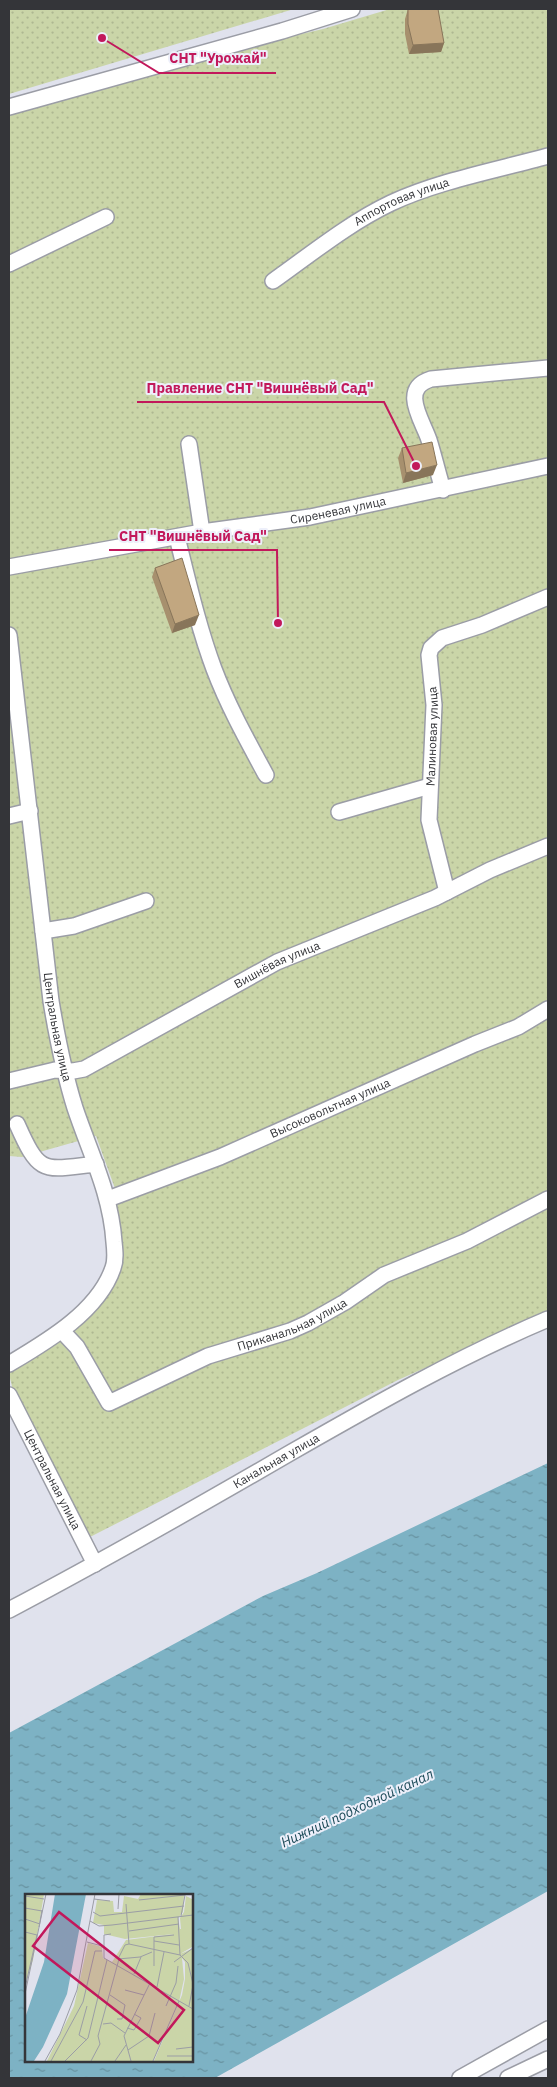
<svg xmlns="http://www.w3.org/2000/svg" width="557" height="2087" font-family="'IBM Plex Sans',sans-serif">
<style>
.garden{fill:url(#garden-dots)}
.water{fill:url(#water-ripples);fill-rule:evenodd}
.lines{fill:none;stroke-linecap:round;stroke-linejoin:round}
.minor-casing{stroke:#9b9da6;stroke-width:18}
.minor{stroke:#fff;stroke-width:15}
.wall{fill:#a7906e}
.shaded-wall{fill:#88755a}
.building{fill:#c2a780;stroke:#88755a}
.labels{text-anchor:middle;stroke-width:4;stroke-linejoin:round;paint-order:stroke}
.street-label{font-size:12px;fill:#343539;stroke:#edeffa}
.water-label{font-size:14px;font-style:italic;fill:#1a4957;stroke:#edeffa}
.inset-road{fill:none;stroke:#9b9da5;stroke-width:1}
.view{fill:#c2185b;fill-opacity:0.15;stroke:#c2185b;stroke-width:2.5}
.inset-edge{fill:none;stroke:#343539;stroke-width:2.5}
.leader{fill:none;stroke:#c2185b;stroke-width:2}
.callout-dot{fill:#c2185b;stroke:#edeffa;stroke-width:2}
.callout-label{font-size:14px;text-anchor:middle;font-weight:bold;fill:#c2185b;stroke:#edeffa;stroke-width:4;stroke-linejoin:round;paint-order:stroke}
</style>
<defs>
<pattern id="garden-dots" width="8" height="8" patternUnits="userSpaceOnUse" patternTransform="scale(1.25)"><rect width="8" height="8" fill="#cad5a8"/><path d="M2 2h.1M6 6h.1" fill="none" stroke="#aeb791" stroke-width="1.8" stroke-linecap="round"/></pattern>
<pattern id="water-ripples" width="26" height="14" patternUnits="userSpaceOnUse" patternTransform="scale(1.25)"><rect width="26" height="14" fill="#7db2c4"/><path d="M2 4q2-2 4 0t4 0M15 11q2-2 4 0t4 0" fill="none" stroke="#6792a0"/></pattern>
</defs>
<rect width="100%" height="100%" fill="#e0e2ed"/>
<path class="garden" d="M9 9H294L9 94Z
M390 9H548V1313L398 1380 90 1537 16 1403 9 1374V1360L83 1311 118 1266 117 1194 96 1136 22 1157 9 1156V111L160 67 323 29Z"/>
<path class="water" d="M548 1463V1891L215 2078H9V1733L263 1596 317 1573ZM26 1896H191V2061H26Z"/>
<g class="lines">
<g class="minor-casing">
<g id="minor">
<path d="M9 107 282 31 352 9"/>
<path d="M9 264 106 217"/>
<path id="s1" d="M273 281C311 254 349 223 391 203 438 181 497 170 548 156"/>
<path d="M189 444 202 532"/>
<path d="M443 490C438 473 434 456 429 440 423 421 399 389 431 379L548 368"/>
<path d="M177 537C188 581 198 626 214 669 228 706 247 740 266 775"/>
<path id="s2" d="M9 567 202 532 310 517 548 466"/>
<path id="s3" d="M9 635 51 1001C57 1037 64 1073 75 1108 90 1153 111 1194 114 1242 115 1251 116 1260 113 1268 98 1312 46 1342 9 1364"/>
<path d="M339 812 430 786"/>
<path d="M9 816 30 811"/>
<path id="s4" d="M447 892 429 820 434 705 429 655 431 648 442 638 482 625 548 597"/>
<path d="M43 931 74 926 146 901"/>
<path id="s5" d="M9 1081 55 1070 73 1071 84 1069 277 962 435 898 490 870 548 846"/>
<path d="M17 1124C40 1176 43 1170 96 1164"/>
<path id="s6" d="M108 1199 220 1157 475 1044 518 1027 548 1009"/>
<path id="s7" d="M62 1331 77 1347 109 1403 208 1356 290 1331 308 1323 345 1302 384 1275 467 1241 548 1199"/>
<path id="s8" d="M9 1395 95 1564"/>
<path id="s9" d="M9 1610C104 1560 197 1507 290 1453 374 1405 458 1357 548 1319"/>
<path d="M460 2078 548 2029"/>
<path d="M508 2078 548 2059"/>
</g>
</g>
<use href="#minor" class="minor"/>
</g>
<path class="wall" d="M408 9 444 43 441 52 409 54 405 34V19Z
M402 448 433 475 403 483 398 458Z
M155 568 195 625 172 633 152 577Z"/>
<path class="shaded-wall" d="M444 43 441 52 409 54 413 45Z
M437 465 433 475 403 483 406 473Z
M199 615 195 625 172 633 175 624Z"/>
<path class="building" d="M408 9H438L444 43 413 45 408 24Z
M432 442 437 465 406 473 402 448Z
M182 558 199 615 175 624 155 568Z"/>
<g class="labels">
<g class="street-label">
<text dy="4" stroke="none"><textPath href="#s1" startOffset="152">Аппортовая улица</textPath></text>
<text dy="4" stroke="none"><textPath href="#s2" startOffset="334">Сиреневая улица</textPath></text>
<text dy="4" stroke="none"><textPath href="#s4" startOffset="158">Малиновая улица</textPath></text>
<text dy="4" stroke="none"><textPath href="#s5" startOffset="296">Вишнёвая улица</textPath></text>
<text dy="4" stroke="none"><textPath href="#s3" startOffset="395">Центральная улица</textPath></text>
<text dy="4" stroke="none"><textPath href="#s6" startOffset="240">Высоковольтная улица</textPath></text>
<text dy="4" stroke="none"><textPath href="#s7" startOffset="286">Приканальная улица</textPath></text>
<text dy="4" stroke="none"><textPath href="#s9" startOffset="306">Канальная улица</textPath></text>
<text dy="4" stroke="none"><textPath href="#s8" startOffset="95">Центральная улица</textPath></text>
</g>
<g class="water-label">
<text transform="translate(357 1808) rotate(-25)" y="5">Нижний подходной канал</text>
</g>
</g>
<g transform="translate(25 1894)">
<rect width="168" height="168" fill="#e0e2ed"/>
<path d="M0 0H19L8 66 0 90ZM116 0 159 1 158 18 153 24 155 35H156L155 24 159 18 161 2 167 5V53L155 60 167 55V167H129L157 101 160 85V68L157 64 159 85 154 108 128 167H22L49 112 63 49 77 53 78 64 87 68 101 46 149 40 100 45 79 40V31L68 29 72 6 88 7 89 18H97L99 2 113 5Z" fill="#cad5a8"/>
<path d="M30 0H61L42 100 18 153 9 167H0V124L19 68Z" fill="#7db2c4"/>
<path class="inset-road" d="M0 2 19 5M69 5 85 7M114 6 160 1 156 22M101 10 104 50 100 51 93 65 115 63 127 58M0 14 17 17M93 15 94 0M68 18 75 22 159 12M153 23 155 61M0 25 15 30M65 27 74 32 87 31 168 21M14 33 17 16M104 37 154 30M0 38 12 41 0 94M86 40 79 41V64L168 115M129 47V43L149 41M62 48 77 52M104 50 155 61 163 69 168 90M149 68 168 54M129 72V47L154 51M109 80 116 63M132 93 139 58M100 96 119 101M0 100 21 0M85 101 100 111 97 125H92M141 112 151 89 153 72M164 112 168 91M78 130 86 129 100 139M102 134 109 136 116 124 109 120M62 146 54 141 62 112M151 155 168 153M103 156 124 142 130 119M142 162H168M20 167 35 140 52 96 70 0M26 167 58 108 70 57H77M40 167 63 144 82 66M66 167 75 150 73 142 94 65M90 167 101 151M106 167 99 142 125 89M128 167 154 107"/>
<path class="view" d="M34 18 159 116 133 149 8 52Z"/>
<rect width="168" height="168" class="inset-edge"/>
</g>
<path class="leader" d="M102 38L159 73H276M416 466L384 402H137M278 623L277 550H109"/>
<g class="callout-dot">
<circle cx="102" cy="38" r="5"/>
<circle cx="416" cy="466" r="5"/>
<circle cx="278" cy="623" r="5"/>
</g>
<g class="callout-label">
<text x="218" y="63">СНТ "Урожай"</text>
<text x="260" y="393">Правление СНТ "Вишнёвый Сад"</text>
<text x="193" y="541">СНТ "Вишнёвый Сад"</text>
</g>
<rect width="557" height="2087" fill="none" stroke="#343539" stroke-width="20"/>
</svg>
